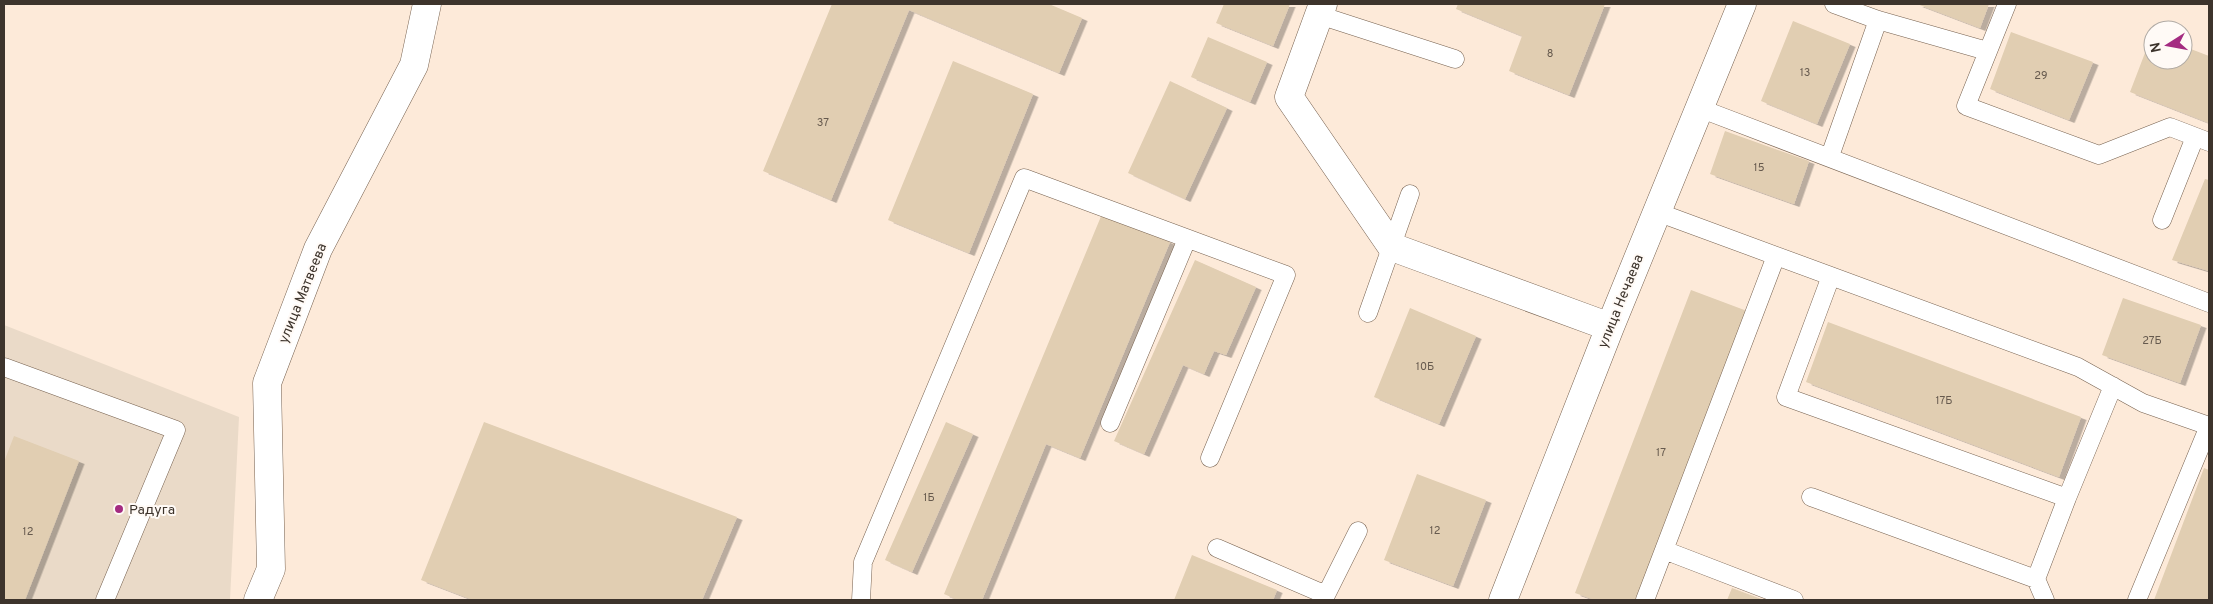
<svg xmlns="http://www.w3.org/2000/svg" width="2213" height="604" font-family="Overpass,sans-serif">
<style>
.education{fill:#eadac8}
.building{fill:#e1ceb2;filter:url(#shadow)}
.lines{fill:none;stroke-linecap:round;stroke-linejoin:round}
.lane-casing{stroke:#776250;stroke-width:19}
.street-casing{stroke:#776250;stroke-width:29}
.lane{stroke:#fff;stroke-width:18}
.street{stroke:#fff;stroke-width:28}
.poi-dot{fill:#a42b81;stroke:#fffaf6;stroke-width:2}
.labels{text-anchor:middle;stroke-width:4;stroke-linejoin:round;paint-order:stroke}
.number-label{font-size:11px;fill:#665a4e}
.street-label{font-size:14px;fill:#3d342c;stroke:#fffaf6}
.poi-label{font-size:14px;fill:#3d342c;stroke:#fffaf6;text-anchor:start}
</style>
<defs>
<filter id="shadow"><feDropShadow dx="5.5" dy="3" stdDeviation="0" flood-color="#0004"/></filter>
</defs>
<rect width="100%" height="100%" fill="#fdead9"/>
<path class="education" d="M4 325 239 417 230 600H4Z"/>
<path class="building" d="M832 4H1049L1082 18 1059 73 909 10 831 200 763 171Z
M1224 4H1290L1273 46 1216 23Z
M1458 4H1605L1569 95 1509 71 1522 36 1456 9Z
M1917 4H1989L1980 28Z
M1793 21 1850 44 1817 124 1761 101Z
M2011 32 2093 62 2069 120 1990 89Z
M2153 32V60H2183V46L2209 56V123L2130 92Z
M1208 37 1267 62 1250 102 1191 77Z
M953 61 1033 94 969 253 888 220Z
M1170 81 1227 108 1185 199 1128 173Z
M1725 131 1809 161 1794 204 1710 174Z
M2205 179 2209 180V271L2172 260Z
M1102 214 1170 242 1080 458 1046 444 982 600H958L944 594Z
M1195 260 1256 287 1226 355 1214 351 1204 374 1183 365 1144 454 1114 441Z
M1691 290 1747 311 1636 600H1595L1575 593Z
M2123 298 2201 325 2180 383 2102 355Z
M1410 308 1476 336 1439 424 1374 397Z
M1828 322 2081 417 2059 477 1806 382Z
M484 422 737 517 702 600H473L421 580Z
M946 422 973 434 912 572 885 560Z
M14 436 79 461 25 600H4V462Z
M2204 468 2209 470V600H2154Z
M1417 474 1486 500 1453 586 1384 560Z
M1192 555 1277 590 1273 600H1174Z
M1732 588 1764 600H1727Z"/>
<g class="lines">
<g class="lane-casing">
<path id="lane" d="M1834 4 1878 20 1987 51
M2007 4 1966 106 2099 155 2170 127 2209 142
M1319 15 1455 59
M1699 108 2209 303
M1830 156 1878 20
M1657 212 2078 367 2143 403 2209 426
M2162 220 2195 137
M1831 276 1786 397 2067 498 2113 386
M1368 313 1410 194
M4 367 176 430 105 600
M1110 423 1187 239
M1811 497 2036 579
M1217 548 1326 595 1324 600
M1664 550 1794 600
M1326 595 1358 531
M861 600 863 562 1024 178 1286 275 1210 458
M1645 600 1776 256
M2045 600 2036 579 2067 498
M2137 600 2209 426"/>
</g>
<g class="street-casing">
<path id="street" d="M1323 4 1289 97 1392 247 1610 327
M258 600 271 569 267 383 318 249 414 65 427 4
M1503 600 1610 327 1742 4"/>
</g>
<use href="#lane" class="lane"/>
<use href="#street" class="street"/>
</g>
<circle class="poi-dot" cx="119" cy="509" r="5"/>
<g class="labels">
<g class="number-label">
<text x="1550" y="57">8</text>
<text x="1805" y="76">13</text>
<text x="2041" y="79">29</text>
<text x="823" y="126">37</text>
<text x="1759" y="171">15</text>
<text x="2152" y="344">27Б</text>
<text x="1425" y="370">10Б</text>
<text x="1944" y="404">17Б</text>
<text x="1661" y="456">17</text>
<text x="929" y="501">1Б</text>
<text x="1435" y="534">12</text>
<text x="28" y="535">12</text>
</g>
<g class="street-label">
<text transform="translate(302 293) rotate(-68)" y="5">улица Матвеева</text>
<text transform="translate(1620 301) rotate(-68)" y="5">улица Нечаева</text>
</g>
<g class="poi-label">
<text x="129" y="514">Радуга</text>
</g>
</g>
<rect width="2213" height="604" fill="none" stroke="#3d342c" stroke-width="10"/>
<g transform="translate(2168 45) rotate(259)"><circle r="24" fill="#fffaf6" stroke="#b1aba5"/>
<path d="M0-4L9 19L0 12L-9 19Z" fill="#a42b81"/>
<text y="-8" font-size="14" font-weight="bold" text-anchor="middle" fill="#3d342c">N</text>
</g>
</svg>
